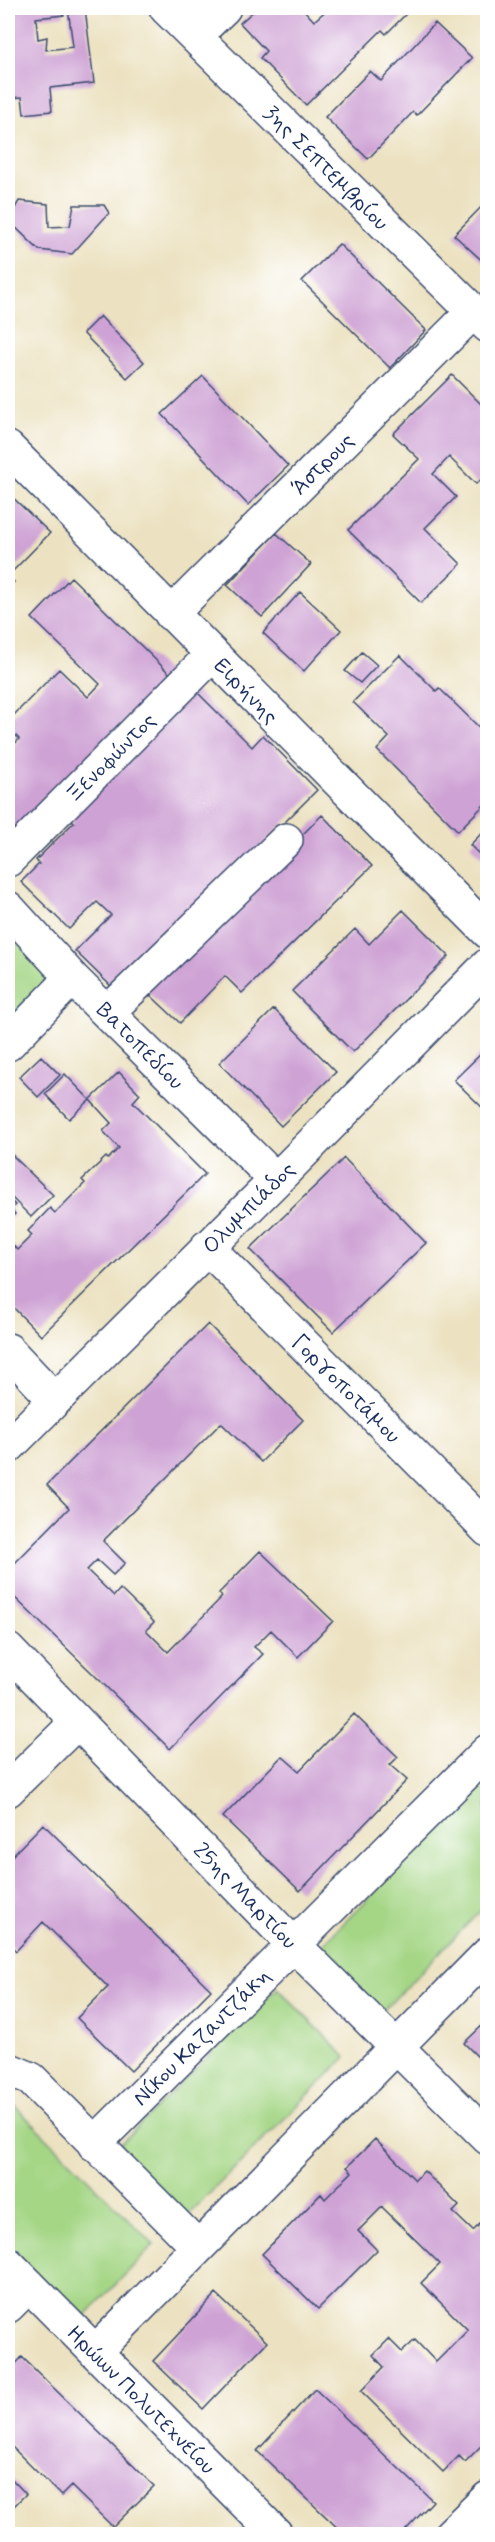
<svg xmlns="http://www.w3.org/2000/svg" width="495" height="2542" font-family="Mynerve,sans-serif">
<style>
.green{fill:#a4d685;stroke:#608272;stroke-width:1.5}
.building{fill:#cea2d4}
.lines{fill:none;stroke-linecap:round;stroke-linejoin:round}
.minor-casing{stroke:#3a4a6d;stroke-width:36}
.minor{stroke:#fff;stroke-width:33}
.labels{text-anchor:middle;stroke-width:4.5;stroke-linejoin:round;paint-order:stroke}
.street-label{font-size:22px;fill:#1b2f5e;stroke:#fff}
</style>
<rect width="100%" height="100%" fill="#fff"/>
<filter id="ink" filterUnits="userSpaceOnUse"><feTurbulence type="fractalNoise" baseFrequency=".0167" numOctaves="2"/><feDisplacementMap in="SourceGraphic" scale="12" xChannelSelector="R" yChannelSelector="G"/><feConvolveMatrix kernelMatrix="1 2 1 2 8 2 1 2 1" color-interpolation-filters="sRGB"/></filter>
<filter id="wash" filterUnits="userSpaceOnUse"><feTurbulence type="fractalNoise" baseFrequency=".008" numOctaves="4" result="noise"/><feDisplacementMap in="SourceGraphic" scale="24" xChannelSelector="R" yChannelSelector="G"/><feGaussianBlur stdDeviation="1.35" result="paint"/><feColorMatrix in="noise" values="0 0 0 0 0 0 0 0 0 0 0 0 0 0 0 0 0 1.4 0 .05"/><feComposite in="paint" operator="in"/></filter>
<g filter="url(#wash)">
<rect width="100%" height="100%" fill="#ece2c1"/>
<path class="green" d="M8 930 52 975 8 1020Z
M487 1779V1904L375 2019 311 1956Z
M277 1988 346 2057 188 2215 118 2146Z
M11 2102 154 2245 77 2324 8 2254V2105Z"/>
<g id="blocks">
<path class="building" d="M8 8H63L64 15 36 18 38 39 47 37 46 50 73 47 68 8H85L94 83 50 88 52 111 24 114 22 97 11 98 12 108H8Z
M257 8H302L314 21 329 8H412L386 34 382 30 306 105 260 58 266 51 240 23Z
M435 23 472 58 417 115 413 112 368 159 325 117 370 71 381 81Z
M488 200V266L454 235Z
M19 201 48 204 49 227 70 226 74 205H104L109 213 72 254 39 250 8 220Z
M339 244 426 330 390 368 302 281Z
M100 316 144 362 127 378 83 333Z
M452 375 484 407 488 403V473L476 484 449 457 433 474 456 497 425 528 461 564 421 603 348 530 419 459 393 434Z
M203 376 288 466 248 505 162 414Z
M8 493 50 533 8 576 14 582 8 588Z
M276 533 311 564 262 617 227 585Z
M71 577 171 675 8 843V751L19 739 8 727V721L59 669 88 697 100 684 32 618Z
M300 592 341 630 304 671 263 633Z
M362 652 377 665 360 683 345 671Z
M400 655 436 691 439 688 488 736V801L458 831 377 750 389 737 353 702Z
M193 688 252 747 263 735 317 790 116 991 75 951 111 915 97 902 69 929 21 882 39 864 36 860 74 822 66 814Z
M322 815 372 866 242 993 225 976 180 1023 146 991Z
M488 827V863L470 845Z
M403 910 449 956 353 1052 292 991 355 929 369 944Z
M274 1009 336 1072 281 1126 219 1063Z
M488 1047V1113L454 1080Z
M41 1056 60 1075 38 1097 19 1077Z
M119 1072 140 1094 133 1102 205 1174 41 1336 8 1302V1240L17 1250 32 1235 28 1231 50 1208 55 1213 85 1183 82 1180 106 1157 108 1159 119 1148 103 1131 111 1123 90 1100Z
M65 1074 90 1100 69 1119 45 1094Z
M8 1151 53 1195 31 1217 8 1194Z
M344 1158 426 1243 333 1332 250 1249Z
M8 1198 15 1205 11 1209 15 1214 8 1221Z
M208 1324 303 1420 261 1462 221 1423 103 1541 125 1563 113 1575 97 1560 87 1570 114 1596 120 1589 154 1622 146 1630 168 1652 222 1597 219 1593 260 1551 333 1621 298 1657 271 1630 254 1647 263 1654 170 1749 8 1591V1570L69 1508 47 1485Z
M354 1714 398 1757 390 1765 407 1780 300 1891 223 1817 282 1756 299 1771Z
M43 1824 211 1990 131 2071 77 2018 108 1987 43 1922 16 1951 8 1943V1860Z
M488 2020V2067L464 2043Z
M375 2139 415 2180 424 2171 459 2206 453 2212 473 2231 488 2216V2439L465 2462 459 2456 443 2472 361 2391 384 2367 373 2355 389 2339 402 2352 415 2340 436 2362 468 2330 421 2283 440 2264 382 2207 358 2231 377 2250 318 2309 262 2254 321 2194 325 2199 352 2172 347 2167Z
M216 2294 267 2342 203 2409 153 2361Z
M22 2357 154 2486 113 2527 71 2486 61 2496 8 2443V2372Z
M315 2389 433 2501 402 2534H344L257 2451Z
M8 2475 26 2494 8 2512Z"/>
</g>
</g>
<g filter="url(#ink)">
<use href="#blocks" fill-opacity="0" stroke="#3a4a6d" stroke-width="1.5"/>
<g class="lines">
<g class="minor-casing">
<path id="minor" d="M166 8 488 326
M195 36 224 8
M8 448 488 932
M171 614 473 312
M8 860 212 655
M8 908 72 978 276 1180
M108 1012 286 840
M8 1044 72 978
M207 1247 488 1530
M8 1350 55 1400
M8 1447 276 1180 488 965
M8 1650 293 1944 488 2138
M8 1790 77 1722
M8 2072 12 2071 31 2079 198 2247
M94 2144 488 1751
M8 2264 276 2534
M8 2306 29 2285
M95 2352 488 1954
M451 2534 488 2498"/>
</g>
<use href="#minor" class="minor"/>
</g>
</g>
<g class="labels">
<g class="street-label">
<text transform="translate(327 167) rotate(45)" y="8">3ης Σεπτεμβρίου</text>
<text transform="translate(322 463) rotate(-45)" y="8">Άστρους</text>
<text transform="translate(247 690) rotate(46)" y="8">Ειρήνης</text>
<text transform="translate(110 757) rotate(-45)" y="8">Ξενοφώντος</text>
<text transform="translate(141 1045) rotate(45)" y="8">Βατοπεδίου</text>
<text transform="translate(248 1207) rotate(-45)" y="8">Ολυμπιάδος</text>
<text transform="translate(347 1388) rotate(45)" y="8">Γοργοποτάμου</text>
<text transform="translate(246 1895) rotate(46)" y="8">25ης Μαρτίου</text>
<text transform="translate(201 2036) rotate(-45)" y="8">Νίκου Καζαντζάκη</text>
<text transform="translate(142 2399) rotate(45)" y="8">Ηρώων Πολυτεχνείου</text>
</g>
</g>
<rect width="495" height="2542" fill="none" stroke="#fff" stroke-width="30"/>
</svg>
